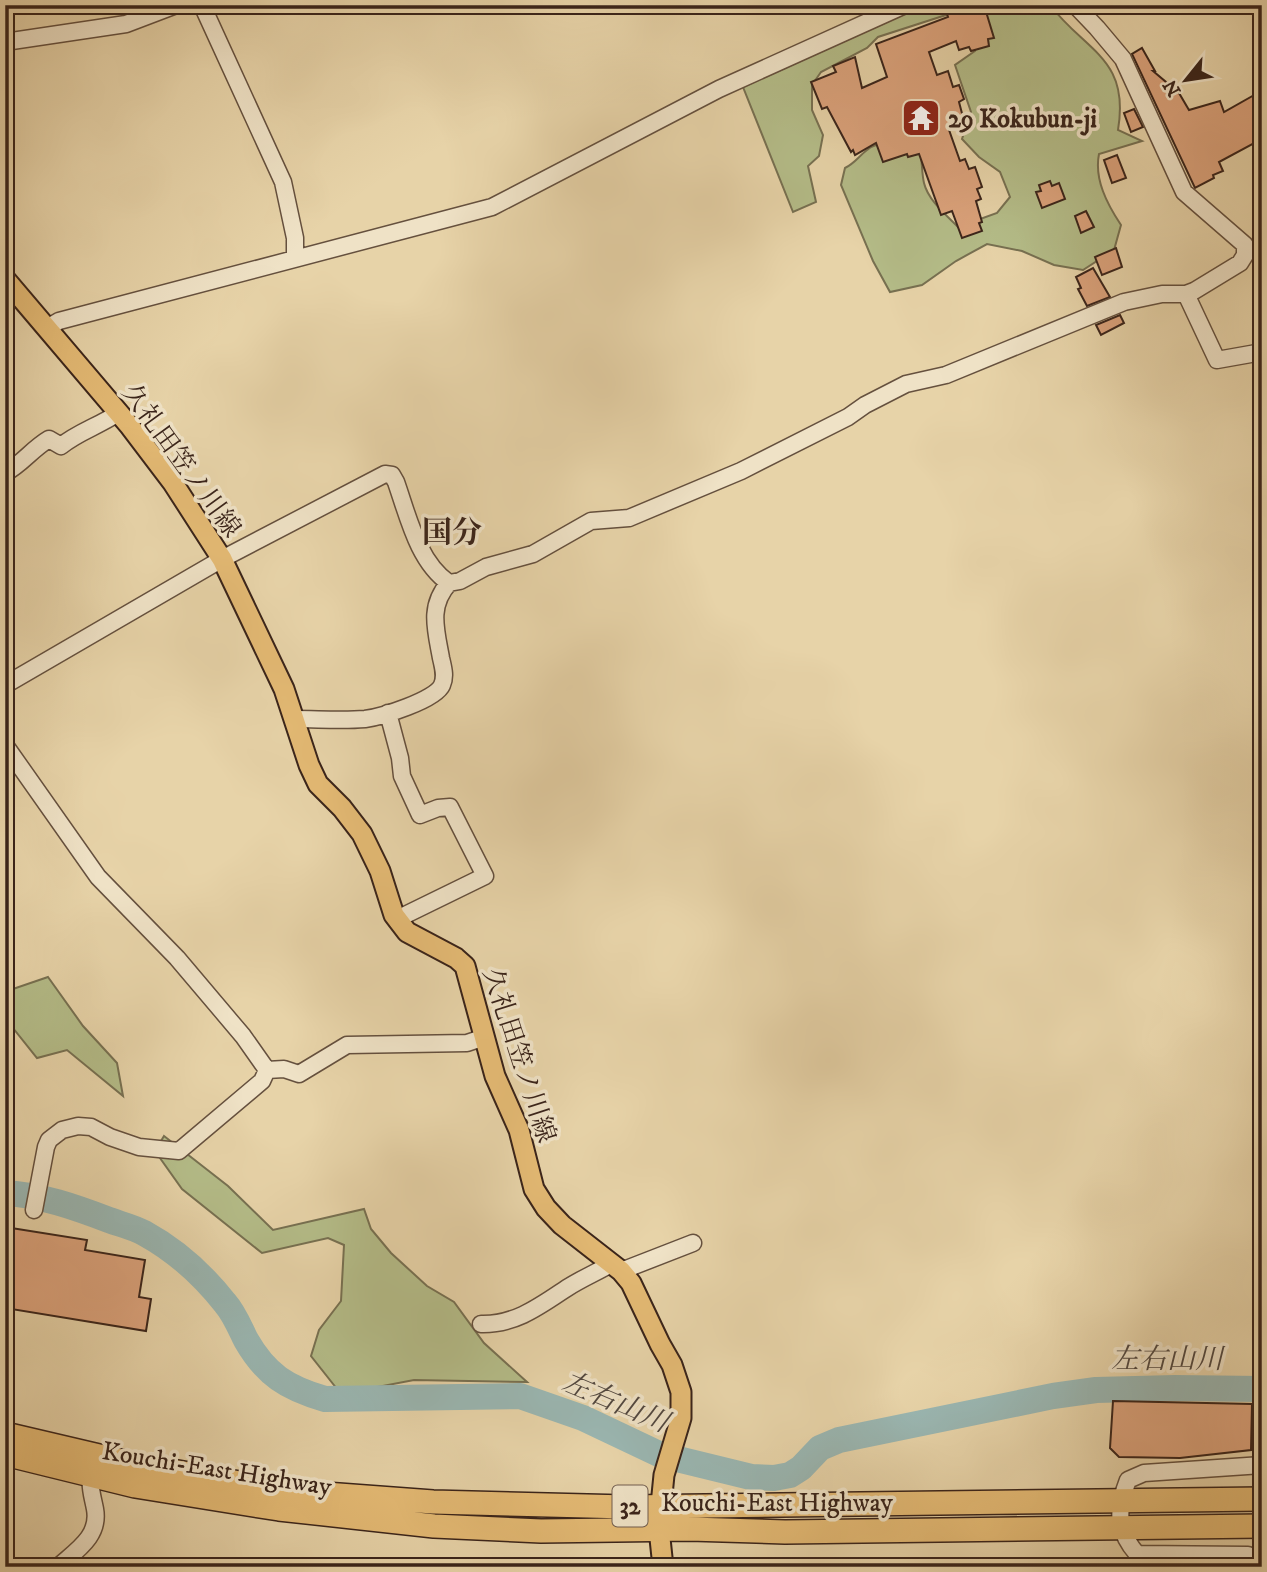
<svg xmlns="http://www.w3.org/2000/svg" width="1267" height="1572" font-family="'IM FELL DW Pica','Noto Serif JP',serif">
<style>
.green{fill:#b4bc88;stroke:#777051;stroke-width:2}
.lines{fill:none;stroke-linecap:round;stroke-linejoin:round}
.river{stroke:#9ab6b1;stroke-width:26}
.building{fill:#dba27b;stroke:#3a241a;stroke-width:2}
.minor-casing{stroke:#65503e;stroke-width:19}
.major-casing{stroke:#3a241a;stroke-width:23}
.highway-casing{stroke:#3a241a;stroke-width:26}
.minor{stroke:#efe2c6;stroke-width:16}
.major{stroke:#e4ba74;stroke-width:19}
.highway{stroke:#e4ba74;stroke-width:23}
.labels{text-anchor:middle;stroke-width:7;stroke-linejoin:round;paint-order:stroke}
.shield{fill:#efe2c6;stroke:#705d4e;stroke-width:2}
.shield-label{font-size:24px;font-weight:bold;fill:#3a241a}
.poi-label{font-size:26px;font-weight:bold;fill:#3a241a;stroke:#efe2c6;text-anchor:start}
.street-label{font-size:26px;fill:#3a241a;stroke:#efe2c6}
.water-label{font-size:28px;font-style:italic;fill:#524840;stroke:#efe2c6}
.quarter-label{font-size:30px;font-weight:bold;fill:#3a241a;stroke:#efe2c6}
</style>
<rect width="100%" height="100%" fill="#e7d3a8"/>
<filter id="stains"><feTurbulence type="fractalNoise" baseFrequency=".00286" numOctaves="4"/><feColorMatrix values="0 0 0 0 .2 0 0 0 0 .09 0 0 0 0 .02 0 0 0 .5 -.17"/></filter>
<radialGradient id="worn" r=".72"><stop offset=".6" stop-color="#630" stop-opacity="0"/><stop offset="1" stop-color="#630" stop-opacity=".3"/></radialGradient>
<path class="green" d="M924 5H967L946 15 878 37 867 48 821 72 812 85V110L823 135 819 156 808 166 816 202 793 212 743 87Z
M969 5H1050C1086 52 1130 58 1118 130L1142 141 1099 154C1094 179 1107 204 1121 225L1114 250 1083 270 1054 265 1022 251 987 244 956 261 922 285 890 292 873 261 841 185 845 168C855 163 859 156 867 150 879 139 903 144 918 144 923 158 921 170 924 183 928 200 946 215 958 227L997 213 1010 197 1000 172 979 157 962 139 971 112 955 65 975 51 979 25Z
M48 977 83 1026 117 1063 123 1096 67 1050 37 1058 5 1018 7 991Z
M164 1136 228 1186 273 1230 364 1209 371 1229 391 1253 427 1286 454 1302 484 1343 527 1382 414 1380 341 1394 311 1356 319 1330 341 1301 344 1245 328 1238 262 1253 182 1189 155 1151Z"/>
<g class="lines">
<path class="river" d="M5 1193C41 1195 75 1207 109 1220 120 1224 133 1227 144 1233 175 1250 203 1275 225 1303 234 1313 240 1328 246 1340 266 1375 287 1388 325 1399L520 1396 583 1418 661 1455 751 1477 774 1478 790 1475 801 1468 820 1448 839 1440 1053 1396 1096 1390 1175 1388 1262 1389"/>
</g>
<path class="building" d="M976 5H984L994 38 988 39 989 46 971 51 969 47 959 50 956 41 929 52 937 75 948 71 953 87 959 85 964 99 959 102 964 121 948 127 960 161 965 159 969 169 975 167 982 187 977 189 981 199 976 201 982 222 979 223 982 231 962 238 952 211 941 215 919 154 908 157 907 154 883 162 876 143 855 155 853 150 851 152 827 107 822 109 811 82 836 72 833 66 855 57 862 88 887 77 876 44 948 17 947 14Z
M1142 48 1155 71H1153L1166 82 1171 91 1176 88 1189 110 1220 101 1224 112 1256 94 1262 103V139L1219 162 1223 171 1213 175 1214 178 1195 188 1132 54Z
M1134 109 1143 127 1131 132 1124 113Z
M1117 155 1126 178 1112 183 1104 160Z
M1050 181 1052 186 1059 183 1065 199 1042 208 1036 192 1041 191 1039 185Z
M1086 211 1094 227 1081 233 1075 216Z
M1116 248 1122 267 1102 275 1095 257Z
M1093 268 1110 297 1087 306 1078 289 1081 288 1076 277Z
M1120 315 1124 323 1101 335 1096 325Z
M5 1227 87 1240 85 1250 145 1260 139 1297 151 1299 146 1331 5 1308Z
M1113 1401 1252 1404 1251 1450 1180 1458 1119 1457 1110 1448Z"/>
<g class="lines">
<g class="minor-casing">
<path id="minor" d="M202 5 283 182 295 238V258
M5 42 126 24 176 5
M1186 294 1217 360 1262 352
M47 328 59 321 492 207 719 89 905 5
M5 473C22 464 32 449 49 439L61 446C78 432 99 426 118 413
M5 685 222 559 385 474 392 475 396 482C408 516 418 562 449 583L460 581 486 567 533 554 591 521 629 518 741 471 848 417 865 405 906 384 946 375 1124 302 1162 294H1186L1194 291 1240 263 1245 255V245L1184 192 1123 59 1097 28 1075 5
M388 713 400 758 402 776 420 815 438 808 450 807 485 876 397 919
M295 719C318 719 342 721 365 719 381 717 436 700 442 685 446 676 443 667 441 658 436 630 428 606 449 583
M5 745 98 877 177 958 243 1036 267 1070 284 1069 299 1074 347 1045 467 1043 485 1037
M34 1210 46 1147 49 1140 62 1130 78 1126 91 1127 110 1137 139 1147 179 1151 262 1081 267 1070
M621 1271 693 1243
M481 1324C515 1325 540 1306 567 1288 581 1279 597 1272 611 1264
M58 1567C77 1550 100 1536 95 1509 93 1498 89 1487 91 1476
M1238 1567 1248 1555 1137 1554C1116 1530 1117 1508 1128 1480L1144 1473 1262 1465"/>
</g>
<g class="major-casing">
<path id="major" d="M5 279 129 425 173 483 222 559 284 689 309 765 318 784 342 808 362 834 380 871 394 915 407 932 456 958 465 966 495 1076 519 1130 534 1189 546 1208 562 1225 621 1271 631 1283 660 1344 672 1365 681 1392V1418L664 1475 661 1505 659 1529 663 1567"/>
</g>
<g class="highway-casing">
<path id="highway" d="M5 1434 133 1464 285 1491 433 1502 627 1507 1262 1499
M5 1454 135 1486 279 1509 434 1526 541 1531 690 1529 785 1532 1262 1526"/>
</g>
<use href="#minor" class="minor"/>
<use href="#major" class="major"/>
<use href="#highway" class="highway"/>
</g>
<defs>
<g id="temple-square" transform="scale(2.0125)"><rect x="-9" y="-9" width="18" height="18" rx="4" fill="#8f2418" stroke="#efe2c6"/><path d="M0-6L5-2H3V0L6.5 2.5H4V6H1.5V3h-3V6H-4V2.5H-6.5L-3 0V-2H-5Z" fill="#fff"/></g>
</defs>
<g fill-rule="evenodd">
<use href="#temple-square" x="921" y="118"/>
</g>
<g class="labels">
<rect class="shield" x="612.5" y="1485.5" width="35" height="41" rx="5"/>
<g class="shield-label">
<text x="630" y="1514">32</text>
</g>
<g class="poi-label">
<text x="948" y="127">29 Kokubun-ji</text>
</g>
<g class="street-label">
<text transform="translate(182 460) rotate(54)" y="9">久礼田笠ノ川線</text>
<text transform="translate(520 1055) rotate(72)" y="9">久礼田笠ノ川線</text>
<text transform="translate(217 1468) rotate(9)" y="9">Kouchi-East Highway</text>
<text x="777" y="1511">Kouchi-East Highway</text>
</g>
<g class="water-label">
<text x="1167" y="1368">左右山川</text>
<text transform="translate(616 1401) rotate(23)" y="10">左右山川</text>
</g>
<g class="quarter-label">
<text x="452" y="542">国分</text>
</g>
</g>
<rect width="1267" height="1572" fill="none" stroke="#e7d3a8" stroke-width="28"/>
<rect x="7" y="7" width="1253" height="1558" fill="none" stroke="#3a241a" stroke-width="3.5"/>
<rect x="14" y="14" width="1239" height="1544" fill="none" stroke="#3a241a" stroke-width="2"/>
<g transform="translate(1186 80) rotate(240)" stroke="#efe2c6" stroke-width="5" paint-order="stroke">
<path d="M0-5L12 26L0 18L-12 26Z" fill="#3a241a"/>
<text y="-10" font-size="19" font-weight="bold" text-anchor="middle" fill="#3a241a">N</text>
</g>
<rect width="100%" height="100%" filter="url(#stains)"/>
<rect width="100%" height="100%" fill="url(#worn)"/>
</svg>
